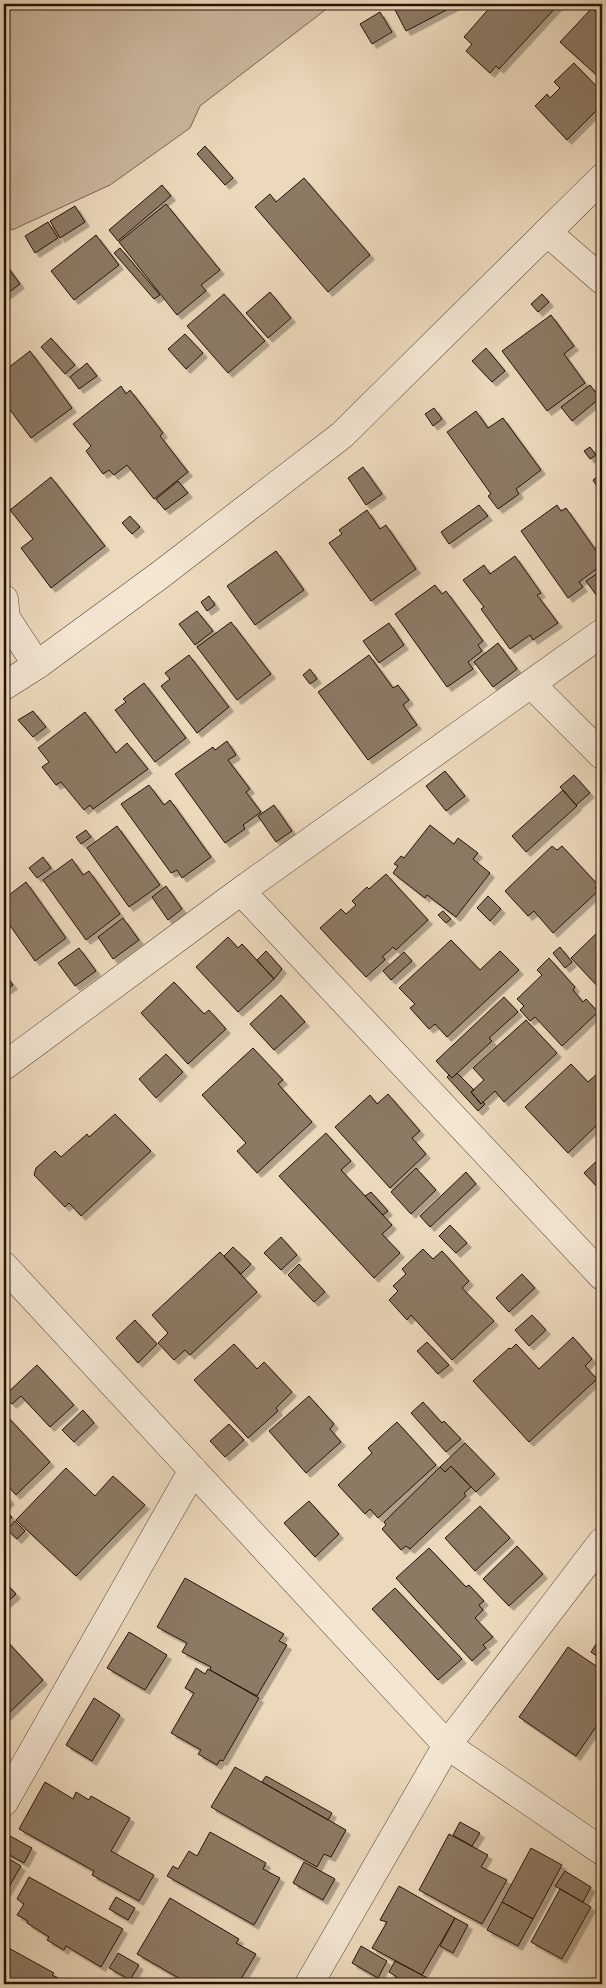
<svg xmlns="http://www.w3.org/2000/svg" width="606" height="1988" font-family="Vollkorn,serif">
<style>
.green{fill:#cab79d;stroke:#786552}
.building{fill:#8c7a65;stroke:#251306;filter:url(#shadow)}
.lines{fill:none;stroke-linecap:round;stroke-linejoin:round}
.minor-casing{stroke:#574434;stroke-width:29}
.tertiary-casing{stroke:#574434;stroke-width:29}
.minor{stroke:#f3e6d3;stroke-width:28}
.tertiary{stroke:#f3e6d3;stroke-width:28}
</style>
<defs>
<filter id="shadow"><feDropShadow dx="4.5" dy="4.5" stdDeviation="0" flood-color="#0004"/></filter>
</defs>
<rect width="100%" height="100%" fill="#ecd9bc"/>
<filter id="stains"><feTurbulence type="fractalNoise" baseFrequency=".004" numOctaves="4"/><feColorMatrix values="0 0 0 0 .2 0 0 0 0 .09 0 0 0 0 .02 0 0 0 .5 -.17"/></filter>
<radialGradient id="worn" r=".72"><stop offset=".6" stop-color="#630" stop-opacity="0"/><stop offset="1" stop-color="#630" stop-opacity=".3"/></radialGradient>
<path class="green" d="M4 4H333L200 106 190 128 110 185 12 230 4 221Z"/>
<path class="building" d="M392 4H458L406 31Z
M493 4H559L499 69 496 66 490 73 466 51 472 44 464 37Z
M600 7 602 9V80L560 42 592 8 596 12Z
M380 12 392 32 372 44 360 24Z
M574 63 602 92V105L567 140 535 106 547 94 550 98 560 88 554 82Z
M205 146 233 178 225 185 197 154Z
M304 178 370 255 328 292 255 207 270 194 276 202Z
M162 185 171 196 118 241 109 230Z
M166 204 220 270 201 285 206 291 177 315 119 242Z
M75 206 85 222 60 238 50 221Z
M48 222 58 238 35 253 25 236Z
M96 235 119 265 74 300 51 271Z
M120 248 160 295 154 299 114 253Z
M4 262 20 284 4 296Z
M270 292 291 318 268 338 246 313Z
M224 294 265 341 228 373 187 326Z
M542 294 549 302 538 312 531 304Z
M551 315 574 346 564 354 585 383 547 411 502 351Z
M185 334 203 353 186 369 168 349Z
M51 338 75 365 65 374 41 347Z
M486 348 505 371 492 382 472 361Z
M30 351 72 408 31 438 4 402V371Z
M87 363 97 376 79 389 70 377Z
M590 385 600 398 572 421 561 407Z
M121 386 126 394 130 390 163 433 160 436 188 472 154 499 127 465 114 475 109 470 103 474 86 451 91 446 73 424Z
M434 408 442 419 433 426 425 414Z
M476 411 488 428 503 418 541 470 516 489 519 494 498 509 488 496 491 494 447 432Z
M590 447 596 455 590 459 584 451Z
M363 467 382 494 366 505 348 478Z
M602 473V494L593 480Z
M51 477 105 546 51 588 21 548 33 539 10 510Z
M178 481 188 493 165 510 156 499Z
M479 505 488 516 449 544 441 532Z
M557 505 561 511 566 508 602 559V565L579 582 583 587 568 598 521 531Z
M367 510 380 529 386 525 416 569 371 601 329 543 342 534 339 530Z
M130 516 140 527 132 534 122 523Z
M276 551 304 590 255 625 227 586Z
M515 556 541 593 537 595 558 623 533 640 530 635 510 649 481 609 484 607 463 580 484 565 490 574Z
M602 570V603L586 581Z
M435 585 442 594 446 591 483 641 478 645 482 651 468 662 473 669 447 687 395 614Z
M209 596 215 605 207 611 201 602Z
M197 611 213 631 195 645 179 624Z
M231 622 271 674 237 700 197 647Z
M389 623 404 645 379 663 363 641Z
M498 643 517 669 493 687 474 662Z
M189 655 229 707 197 733 161 686 170 679 165 673Z
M369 655 393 688 398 685 409 700 403 705 417 725 368 760 318 692Z
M310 669 317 679 310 684 303 675Z
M144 683 186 738 155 762 115 710 126 702 123 699Z
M33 711 46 727 33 737 18 720Z
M85 712 116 753 127 743 148 769 93 809 90 805 84 810 61 782 56 785 42 767 49 762 38 748Z
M227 741 236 755 228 760 250 789 246 792 261 812 243 825 245 829 225 843 175 774 213 747 215 750Z
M445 771 465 796 446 811 426 786Z
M574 775 590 793 576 805 560 787Z
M149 785 164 805 170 800 211 857 182 878 177 870 171 873 121 804Z
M563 790 577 806 526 852 512 836Z
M274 805 292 831 276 842 258 816Z
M430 825 454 844 458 838 478 853 473 859 490 873 456 917 427 895 425 898 393 873 398 866 394 864 401 856 404 858Z
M117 826 160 885 129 907 87 848Z
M86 830 91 837 81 844 76 837Z
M552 846 557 850 562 846 598 885 595 888 598 891 553 933 534 911 528 916 505 891Z
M43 857 51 868 37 878 29 868Z
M72 859 83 875 89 871 120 914 86 940 43 880Z
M386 874 428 920 396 950 393 947 382 957 385 959 384 961 366 977 320 928 341 909 346 914 356 905 352 901 367 887 369 889Z
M26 882 66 938 35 961 4 917V899Z
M166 886 182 909 168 920 152 897Z
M488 896 501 909 490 921 477 908Z
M443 911 451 919 446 923 438 915Z
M123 918 139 940 113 959 98 937Z
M602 928V991L571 958Z
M228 937 238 948 242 944 274 979 238 1012 196 967Z
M451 940 480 970 500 951 519 970 447 1037 435 1024 429 1029 410 1008 415 1004 399 988Z
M560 947 572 962 565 968 553 953Z
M79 948 96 971 75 986 58 963Z
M266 951 282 969 274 979 257 960Z
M404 952 412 961 391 980 383 971Z
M549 958 575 987 573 990 583 1002 586 999 598 1012 562 1046 535 1017 530 1021 520 1010 524 1006 517 999 542 975 537 970Z
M4 973 13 985 4 991Z
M174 982 204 1014 209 1010 226 1029 188 1064 141 1013Z
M281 995 305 1022 274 1050 250 1024Z
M504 997 518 1012 489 1038 492 1041 452 1078 436 1061Z
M526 1020 557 1053 504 1102 495 1091 481 1104 471 1092 484 1080 473 1068Z
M253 1048 283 1080 278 1084 312 1122 257 1173 237 1151 246 1143 202 1095Z
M166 1054 183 1072 156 1098 139 1079Z
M571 1064 588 1082 599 1072 602 1076V1120L568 1153 525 1107Z
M457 1073 474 1090 471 1092 481 1104 483 1102 485 1104 478 1111 447 1077 449 1075 452 1078Z
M388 1094 420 1131 412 1138 426 1154 390 1188 335 1127 370 1095 377 1104Z
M115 1114 151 1151 81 1216 69 1203 65 1207 34 1175 36 1168 55 1151 61 1157 87 1134 89 1137Z
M326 1133 351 1161 341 1170 392 1225 382 1234 400 1253 374 1278 279 1176Z
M602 1156V1192L584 1173Z
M416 1168 436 1190 411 1214 391 1192Z
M466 1172 476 1184 430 1227 420 1216Z
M371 1192 388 1211 383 1215 365 1196Z
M450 1225 467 1243 456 1253 439 1236Z
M281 1237 297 1255 281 1270 264 1253Z
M233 1247 251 1264 241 1274 224 1256Z
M423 1249 433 1259 442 1251 469 1281 462 1288 494 1321 452 1360 411 1315 407 1320 389 1300 398 1291 393 1286 406 1274 402 1269Z
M220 1252 257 1292 190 1355 185 1350 174 1360 158 1343 168 1333 152 1315Z
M299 1264 325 1292 314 1302 288 1275Z
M522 1274 535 1288 509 1312 496 1298Z
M532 1315 546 1330 529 1346 515 1330Z
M135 1320 157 1344 138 1363 116 1338Z
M573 1337 592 1359 585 1366 597 1379 529 1442 473 1381 509 1348 511 1349 516 1344 539 1369Z
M427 1342 449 1365 438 1374 417 1351Z
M234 1344 257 1369 264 1362 292 1392 276 1408 278 1411 248 1438 194 1380Z
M37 1365 74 1405 50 1427 21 1396 12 1404 4 1396Z
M309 1396 334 1424 330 1429 341 1442 306 1473 269 1431Z
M423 1402 442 1423 444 1421 461 1439 446 1452 411 1413Z
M83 1410 94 1423 74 1442 62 1430Z
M4 1413 50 1462 16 1495 4 1482Z
M397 1422 436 1465 378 1518 370 1509 365 1514 338 1485 372 1453 368 1448Z
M229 1424 244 1440 225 1457 210 1441Z
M465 1443 495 1474 476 1492 451 1466 445 1472 440 1467Z
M451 1466 471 1487 464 1493 466 1496 410 1549 406 1546 401 1550 382 1529 386 1525 384 1522 440 1467 445 1472Z
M66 1468 95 1496 113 1476 145 1505 76 1576 16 1520Z
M4 1493 10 1500 4 1506Z
M309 1501 339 1534 315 1557 284 1523Z
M480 1506 510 1538 475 1571 445 1538Z
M7 1512 12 1517 4 1526V1515Z
M15 1521 25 1531 17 1539 7 1530Z
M517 1546 543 1574 509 1606 483 1579Z
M429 1548 466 1587 469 1585 484 1601 479 1605 483 1610 475 1618 493 1637 483 1645 486 1648 472 1661 396 1578Z
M185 1578 284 1634 279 1641 287 1645 257 1696 210 1670 211 1667 182 1652 187 1643 157 1627Z
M4 1581 16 1594 4 1605Z
M395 1588 462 1659 438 1680 372 1609Z
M129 1632 167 1655 145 1690 107 1668Z
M602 1635V1660L591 1652Z
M4 1638 43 1680 4 1718Z
M568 1647 602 1670V1718L576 1756 519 1717Z
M196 1668 205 1674 208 1669 259 1698 223 1761 220 1760 217 1765 198 1754 201 1750 171 1733 194 1693 185 1688Z
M94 1698 120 1715 92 1761 66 1745Z
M235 1767 346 1830 331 1857 324 1854 317 1867 211 1807Z
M266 1776 332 1813 328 1820 262 1782Z
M45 1782 73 1799 76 1792 89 1800 91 1796 130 1818 111 1851 154 1875 139 1901 92 1875 94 1871 19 1829Z
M460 1822 480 1833 472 1846 453 1835Z
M210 1832 266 1863 263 1869 280 1878 254 1925 167 1876 173 1866 178 1869 189 1851 197 1856Z
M449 1834 488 1855 481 1867 507 1880 482 1924 419 1890Z
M10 1836 32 1848 24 1863 4 1852V1846Z
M531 1848 562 1865 533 1919 502 1902Z
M4 1856 21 1866 6 1892 4 1891Z
M304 1862 335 1879 323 1900 293 1883Z
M565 1871 591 1887 583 1902 555 1886Z
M29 1877 123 1929 101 1967 66 1946 64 1950 47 1940 49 1937 27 1923 28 1921 17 1915 24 1904 17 1899Z
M399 1886 455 1918 422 1975 372 1948 387 1922 380 1920Z
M560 1889 591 1907 562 1959 531 1942Z
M116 1897 135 1908 128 1920 109 1909Z
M170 1898 239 1939 236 1943 256 1954 238 1984H189L137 1954Z
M502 1902 533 1919 518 1946 487 1930Z
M455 1918 468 1925 453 1953 440 1946Z
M5 1946 54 1973 52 1975 68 1984H4Z
M361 1946 387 1961 378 1978 352 1963Z
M118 1953 139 1965 130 1980 109 1968Z
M395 1961 422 1975 437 1984H393L397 1977 389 1972Z"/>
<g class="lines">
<g class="minor-casing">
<path id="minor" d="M547 232 602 280
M4 599 6 618 37 665
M532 685 602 755
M241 891 602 1276
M4 1066 241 891 602 633
M4 1266 447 1745 602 1851
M4 1802 193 1470
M309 1984 447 1745 602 1542"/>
</g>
<g class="tertiary-casing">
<path id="tertiary" d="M4 686 37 665 160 575 342 435 602 178"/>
</g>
<use href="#minor" class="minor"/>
<use href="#tertiary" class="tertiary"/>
</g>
<rect width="606" height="1988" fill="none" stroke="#ecd9bc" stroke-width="20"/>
<rect x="5" y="5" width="596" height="1978" fill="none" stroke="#251306" stroke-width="2.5"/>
<rect x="10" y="10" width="586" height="1968" fill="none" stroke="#251306"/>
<rect width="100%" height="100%" filter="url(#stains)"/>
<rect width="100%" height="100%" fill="url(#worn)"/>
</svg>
